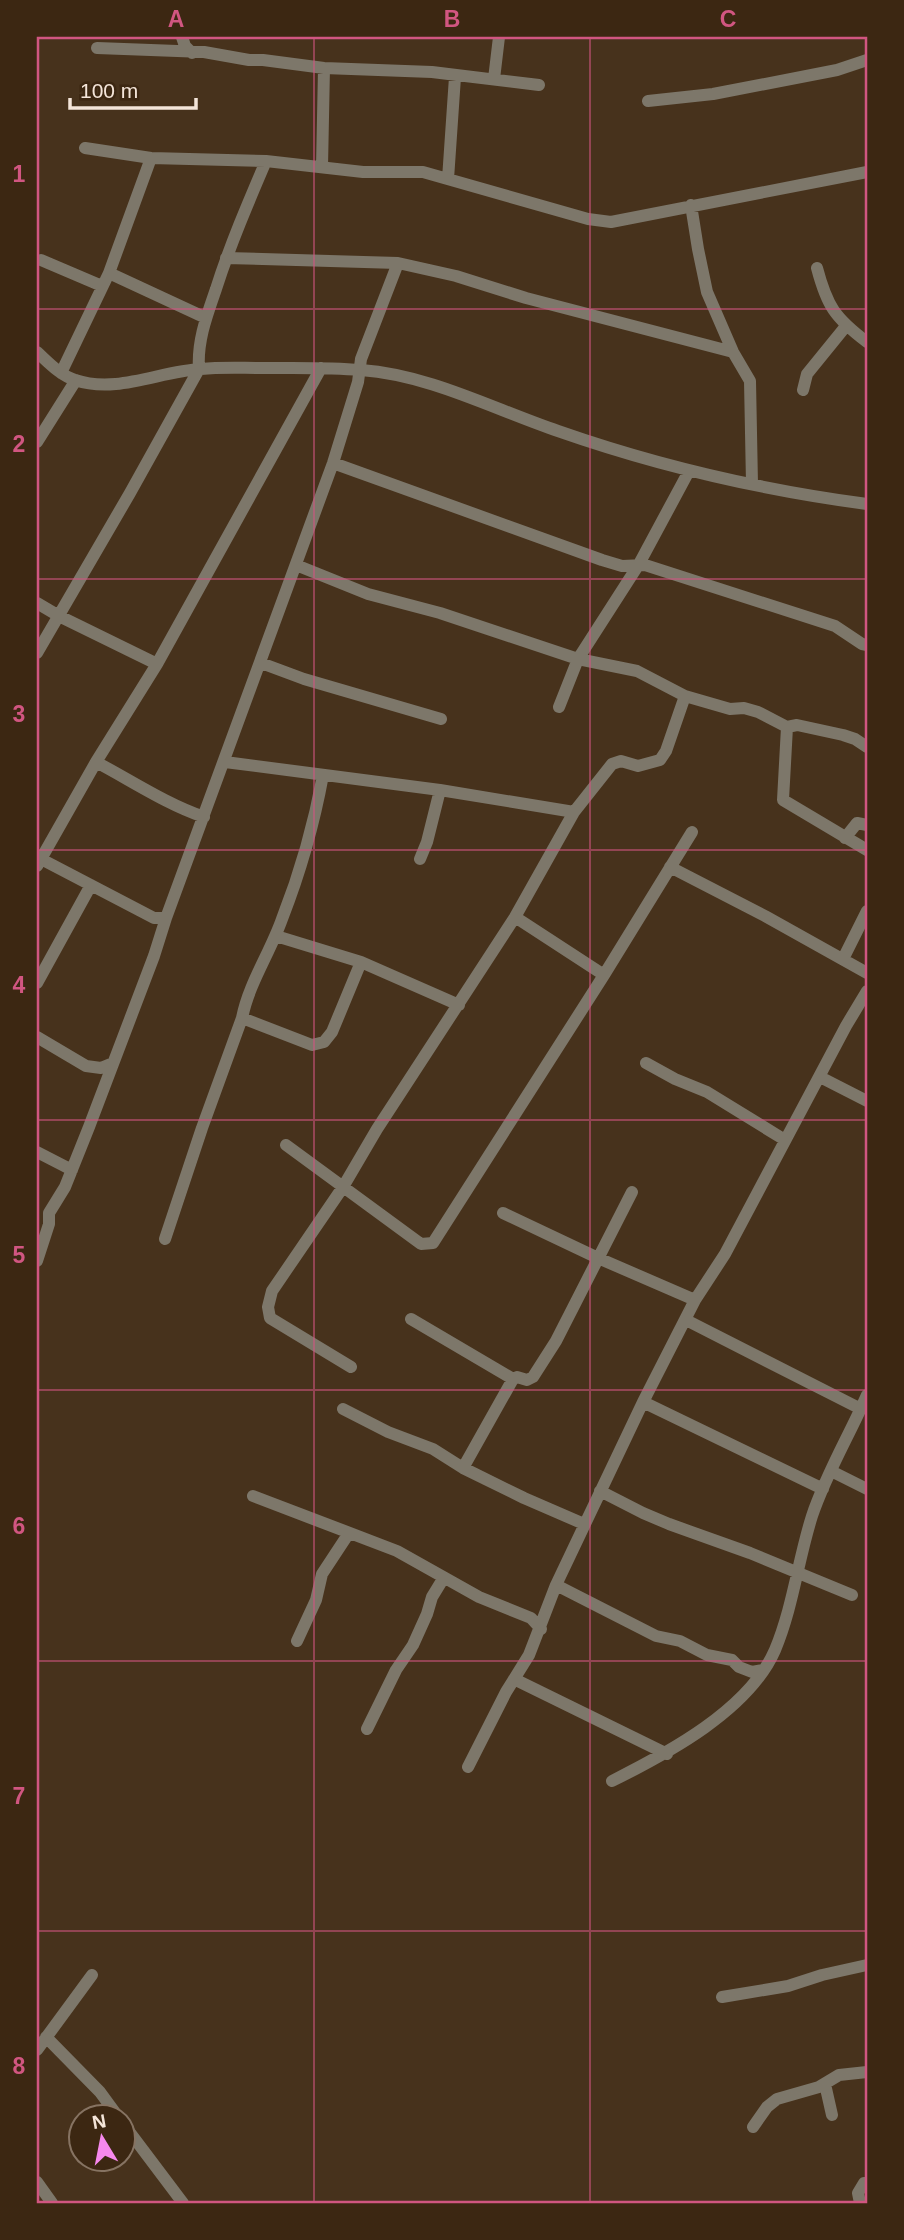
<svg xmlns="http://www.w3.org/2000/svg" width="904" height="2240" font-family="Arial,sans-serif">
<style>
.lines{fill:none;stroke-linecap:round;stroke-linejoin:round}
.minor{stroke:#7d776a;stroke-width:12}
.grid{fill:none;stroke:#d15681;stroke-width:2;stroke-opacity:0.55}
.neatline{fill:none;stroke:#d15681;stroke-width:2.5}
.grid-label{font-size:23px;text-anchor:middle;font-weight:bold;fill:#d15681}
</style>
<rect width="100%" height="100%" fill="#47321c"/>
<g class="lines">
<path class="minor" d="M182 37 185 46 192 53
M97 48 204 52 249 60H263L324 68 432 72 539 85
M494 79 499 37
M648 101 713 94 837 70 867 60
M85 148 151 158 266 161 363 172H423L588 219 611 222 867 172
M322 167 324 68
M448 179 455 77
M691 205 698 249 707 292 733 352 750 381 752 484
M226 258 398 263 456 276 526 298 733 352
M41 260 102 286
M817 268C827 306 835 318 867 342
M109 273 206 318
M37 352C49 363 60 375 75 380 117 394 160 371 201 369 221 367 240 368 260 368 293 368 327 367 361 370 430 375 493 409 558 431 658 466 762 490 867 504
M61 373 109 273 151 158
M803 390 807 374 846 326
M37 442 76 380
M333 463 602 560 622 566 645 565 835 626 862 644 867 645
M296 565 368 594 440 613 578 659 637 671 685 696 730 709 744 708 758 712 787 727 797 725 843 735 855 739 867 747
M37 603 59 616 157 664
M37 653 130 493 199 369C197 341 207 315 216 289 230 245 248 203 266 161
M261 663 304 679 441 719
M559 707 578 659 639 564 689 471
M787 727 783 800 867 850
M96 762C132 781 166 804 204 817
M225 762 440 790 574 812
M845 838 857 823 867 825
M41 859 154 918H166
M420 859 427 842 440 790
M37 866 96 762 157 664 321 368
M670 867 765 916 867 973
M515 917 604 975
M276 936 361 962 459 1005
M843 959 867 911
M37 983 91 885
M242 1018 312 1045 324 1042 332 1032 361 962
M37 1037 86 1066 101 1068 113 1063
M646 1063 675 1079 707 1092 785 1140
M820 1077 867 1101
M286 1145 421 1244 433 1243 604 975 692 832
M37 1152 72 1170
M503 1213 598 1258 695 1300
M165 1239 202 1128 242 1018C249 983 270 953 282 919 300 873 314 824 323 775
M37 1261 49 1224V1213L65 1187 89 1127 154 956 166 918 333 463 358 382 361 359 398 263
M411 1319 513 1379
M686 1320 861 1409
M351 1367 270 1318 268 1307 272 1291 343 1187 377 1129 515 917 574 812 612 764 621 761 638 766 660 760 666 751 685 696
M643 1402 823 1489
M343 1409 388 1432 433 1449 463 1468 524 1498 584 1524
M463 1468 513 1379 517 1377 527 1380 533 1377 556 1341 632 1192
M831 1471 867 1489
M600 1491 643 1513 669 1524 750 1553 852 1595
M253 1496 397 1551 479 1597 531 1618 541 1629
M556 1585 656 1636 680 1641 707 1655 732 1660 739 1667 752 1672 763 1670
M297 1641 316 1600 322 1574 349 1533
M514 1679 667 1754
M367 1729 396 1670 413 1645 427 1614 432 1597 443 1579
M468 1767 506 1692 529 1655 556 1585 643 1402 695 1300 725 1254 846 1026 867 991
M612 1781C668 1753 749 1710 775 1650 793 1607 798 1560 812 1516 826 1474 849 1436 867 1395
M722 1997 788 1986 822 1975 867 1965
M46 2037 100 2092 119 2118
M37 2050 92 1975
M825 2084 832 2115
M122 2122 183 2203
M753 2127 767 2107 777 2099 819 2087 839 2075 867 2072
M37 2182 52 2203
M860 2203 858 2193 864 2183H867"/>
</g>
<path class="grid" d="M314 37V2203M590 37V2203M37 309H867M37 579H867M37 850H867M37 1120H867M37 1390H867M37 1661H867M37 1931H867"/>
<rect width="904" height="2240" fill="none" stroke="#3c2712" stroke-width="77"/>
<g transform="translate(102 2138) rotate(350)"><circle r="33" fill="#3c2712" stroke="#867362" stroke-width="2"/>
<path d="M0-5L12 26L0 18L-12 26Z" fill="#f688ed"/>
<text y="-10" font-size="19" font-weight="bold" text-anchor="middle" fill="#f4e5d9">N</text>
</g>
<path d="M70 98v10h126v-10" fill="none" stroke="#f4e5d9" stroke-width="3.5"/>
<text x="80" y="98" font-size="21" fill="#f4e5d9" stroke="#3c2712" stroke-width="5" paint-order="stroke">100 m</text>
<rect x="38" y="38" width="828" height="2164" class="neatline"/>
<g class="grid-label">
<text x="176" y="27">A</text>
<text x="452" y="27">B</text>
<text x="728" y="27">C</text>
<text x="19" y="182">1</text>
<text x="19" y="452">2</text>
<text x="19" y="722">3</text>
<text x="19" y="993">4</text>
<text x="19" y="1263">5</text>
<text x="19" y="1534">6</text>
<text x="19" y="1804">7</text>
<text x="19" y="2074">8</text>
</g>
</svg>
